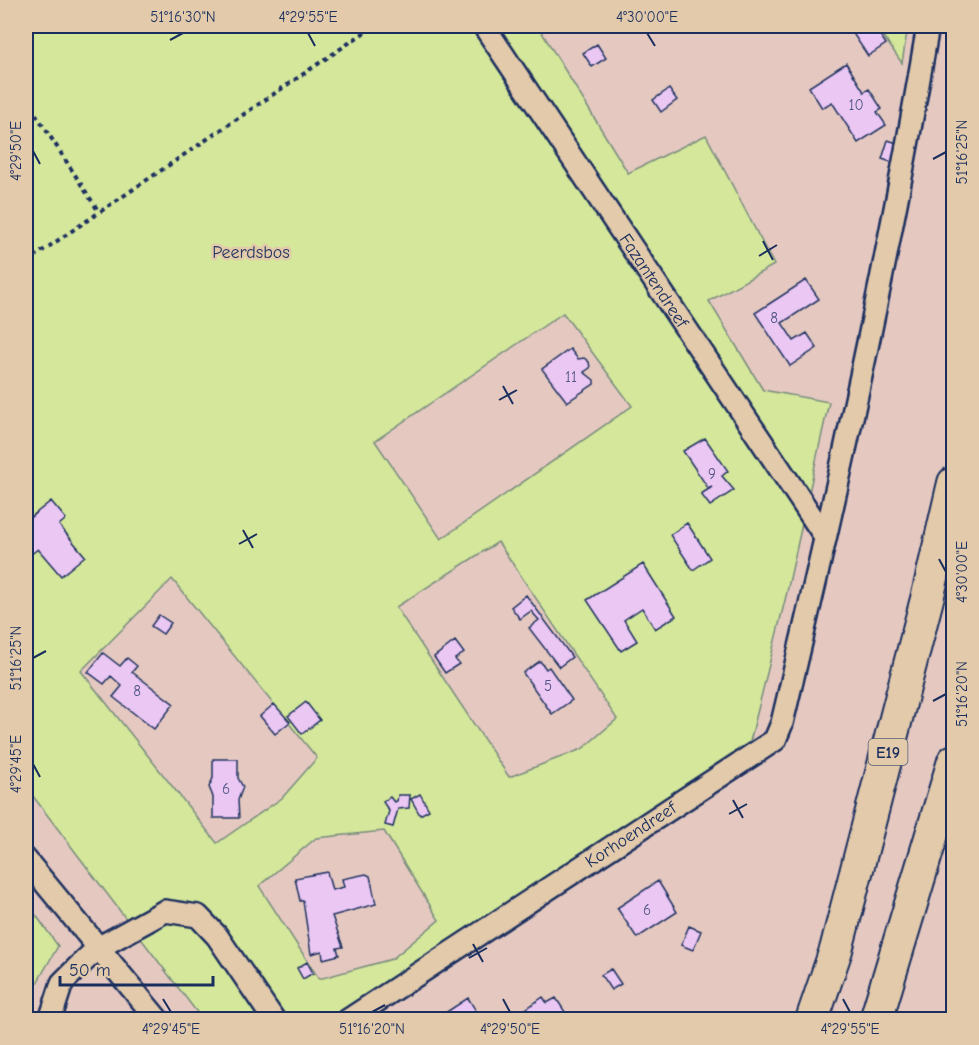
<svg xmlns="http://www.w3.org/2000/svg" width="979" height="1045" font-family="'Comic Neue',sans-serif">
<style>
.green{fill:#d4e79b;stroke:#788b7c;stroke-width:1.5;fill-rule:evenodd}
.building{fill:#ebc7f3;stroke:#1b2f5e;stroke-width:1.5}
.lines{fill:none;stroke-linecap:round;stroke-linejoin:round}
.minor-casing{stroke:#1b2f5e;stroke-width:26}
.highway-casing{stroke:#1b2f5e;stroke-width:36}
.path{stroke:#1b2f5e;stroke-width:4;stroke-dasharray:4.5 4.5;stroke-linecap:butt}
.minor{stroke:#e2caab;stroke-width:21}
.highway{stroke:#e2caab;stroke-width:32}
.ticks{fill:none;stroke:#1b2f5e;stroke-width:2}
.labels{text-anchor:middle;stroke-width:5;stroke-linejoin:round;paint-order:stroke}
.number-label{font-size:15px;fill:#4f5583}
.shield{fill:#e2caab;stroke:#575e75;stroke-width:1.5}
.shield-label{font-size:16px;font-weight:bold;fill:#1b2f5e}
.park-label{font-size:18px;fill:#243861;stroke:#e2caab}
.street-label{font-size:18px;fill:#1b2f5e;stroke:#e2caab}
.neatline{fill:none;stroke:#1b2f5e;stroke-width:2}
.ticks-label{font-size:15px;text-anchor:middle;fill:#1b2f5e}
</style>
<rect width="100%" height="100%" fill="#e5c9c1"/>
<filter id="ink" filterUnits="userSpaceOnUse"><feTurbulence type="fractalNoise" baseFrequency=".0167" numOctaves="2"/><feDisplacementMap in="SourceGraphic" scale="12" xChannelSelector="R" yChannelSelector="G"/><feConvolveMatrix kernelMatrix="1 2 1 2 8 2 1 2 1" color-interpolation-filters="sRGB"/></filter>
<g filter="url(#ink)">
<path class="green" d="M26 26H538L628 173 706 135 774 265 709 301 763 390 829 402 787 592 745 762 407 986 373 1020 202 1019 26 787ZM563 313 632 406 441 539 375 441ZM498 542 617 719 582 749 509 777 396 607ZM172 579 317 758 282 798 217 843 81 671ZM384 831 439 920 392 959 319 979 259 886 316 838Z
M876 26H908L902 63Z
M26 901 58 946 26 1002Z"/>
<path class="building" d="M862 26H874L886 44 868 56 852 32Z
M597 44 606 58 592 67 583 53Z
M846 63 864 92 869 89 882 109 877 112 886 125 858 143 832 102 822 108 809 87Z
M669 89 677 100 661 112 653 100Z
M888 140 900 144 894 163 882 159Z
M806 280 819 299 782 323 794 341 807 333 817 348 790 366 755 313Z
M570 349 578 359 584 358 589 362 590 368 584 372 594 380V384L567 402 542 369Z
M705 438 728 471 722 476 734 490 710 506 701 494 712 487 708 488 683 451Z
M51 501 66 519 59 525 85 556 61 576 38 549 26 558V521Z
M687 523 710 558 693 570 670 535Z
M643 564 676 616 655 629 642 608 624 620 637 641 621 651 587 600Z
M526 595 572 657 559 667 529 628 539 620 531 611 520 619 511 607Z
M159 615 171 623 163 634 151 626Z
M455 641 464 653 455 659 459 664 445 673 434 657Z
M103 653 120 666 127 658 137 666 132 672 174 704 154 729 113 697 122 686 111 676 104 684 88 672Z
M540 661 546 669 549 667 572 700 552 714 523 673Z
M306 702 320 720 302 734 288 716Z
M274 704 290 722 275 734 260 716Z
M213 759H238V778L243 787 238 800 239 818H213V797L209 787 213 778Z
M420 794 429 810 420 815 411 799Z
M398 795H410L409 808 398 809 393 827 385 825 389 811 383 802 390 797 394 802 397 801Z
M327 872 332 890 344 887 342 879 366 874 370 876 376 904 332 916 343 947 337 948 339 955 323 959 322 951 311 954 303 901H300L295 878Z
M658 881 677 912 637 938 617 908Z
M689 926 701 931 693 950 681 945Z
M307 962 313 973 303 979 297 968Z
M611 969 621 984 611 990 601 975Z
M543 997 547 1003 556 998 567 1015 560 1020H529L523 1011Z
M468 998 482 1020H449L445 1013Z"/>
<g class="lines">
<g class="minor-casing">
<g id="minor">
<path id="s1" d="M484 26 824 535"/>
<path d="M26 860 158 1020"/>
<path d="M50 1020 62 983 83 962 98 948 165 911 198 916 217 936 274 1020"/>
<path id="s2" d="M348 1020 775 740 782 723C837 493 889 260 928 26"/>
</g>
</g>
<g class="highway-casing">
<path id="highway" d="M812 1020 836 950 928 595 954 483
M876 1020 954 761"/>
</g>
<path class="path" d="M26 99 99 212
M26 262 374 26"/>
<use href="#minor" class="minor"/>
<use href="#highway" class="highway"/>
</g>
</g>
<path class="ticks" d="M308 33 315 46M647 33 655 46M170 40 183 33M33 151 40 164M933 159 946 152M763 241 773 260M759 256 777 245M503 386 513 404M499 400 517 390M243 530 253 548M239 544 257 534M939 559 946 572M33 658 46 651M933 701 946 694M33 764 40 777M733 800 743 818M729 814 747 804M473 944 483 962M469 958 487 948M163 999 171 1012M503 999 510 1012M843 999 850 1012M372 1012 385 1005"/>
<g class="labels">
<g class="number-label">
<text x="856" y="110">10</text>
<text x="774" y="323">8</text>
<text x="571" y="382">11</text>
<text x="712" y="479">9</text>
<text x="548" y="691">5</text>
<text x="137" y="696">8</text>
<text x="226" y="794">6</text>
<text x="647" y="915">6</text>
</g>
<rect class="shield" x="868.5" y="739" width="39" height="26" rx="4.5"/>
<g class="shield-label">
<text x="888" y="758">E19</text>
</g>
<g class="park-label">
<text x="251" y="258">Peerdsbos</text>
</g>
<g class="street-label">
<text dy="6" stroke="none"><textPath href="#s1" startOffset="306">Fazantendreef</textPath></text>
<text dy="6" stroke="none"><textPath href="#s2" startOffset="338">Korhoendreef</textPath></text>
</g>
</g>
<rect width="979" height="1045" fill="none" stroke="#e2caab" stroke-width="66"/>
<path d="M60 976v9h153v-9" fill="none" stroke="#1b2f5e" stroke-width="3"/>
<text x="69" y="976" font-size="18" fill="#1b2f5e" stroke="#e2caab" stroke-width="4.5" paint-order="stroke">50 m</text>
<rect x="33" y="33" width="913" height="979" class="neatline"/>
<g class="ticks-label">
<text x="183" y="22">51°16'30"N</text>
<text x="308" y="22">4°29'55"E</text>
<text x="647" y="22">4°30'00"E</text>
<text transform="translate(16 151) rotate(-90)" y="5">4°29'50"E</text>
<text transform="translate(962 152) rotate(-90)" y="5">51°16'25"N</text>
<text transform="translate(962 572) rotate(-90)" y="5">4°30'00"E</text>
<text transform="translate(16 658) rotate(-90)" y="5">51°16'25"N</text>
<text transform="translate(962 694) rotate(-90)" y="5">51°16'20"N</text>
<text transform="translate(16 764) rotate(-90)" y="5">4°29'45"E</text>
<text x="171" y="1034">4°29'45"E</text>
<text x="372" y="1034">51°16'20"N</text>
<text x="510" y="1034">4°29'50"E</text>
<text x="850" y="1034">4°29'55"E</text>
</g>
</svg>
